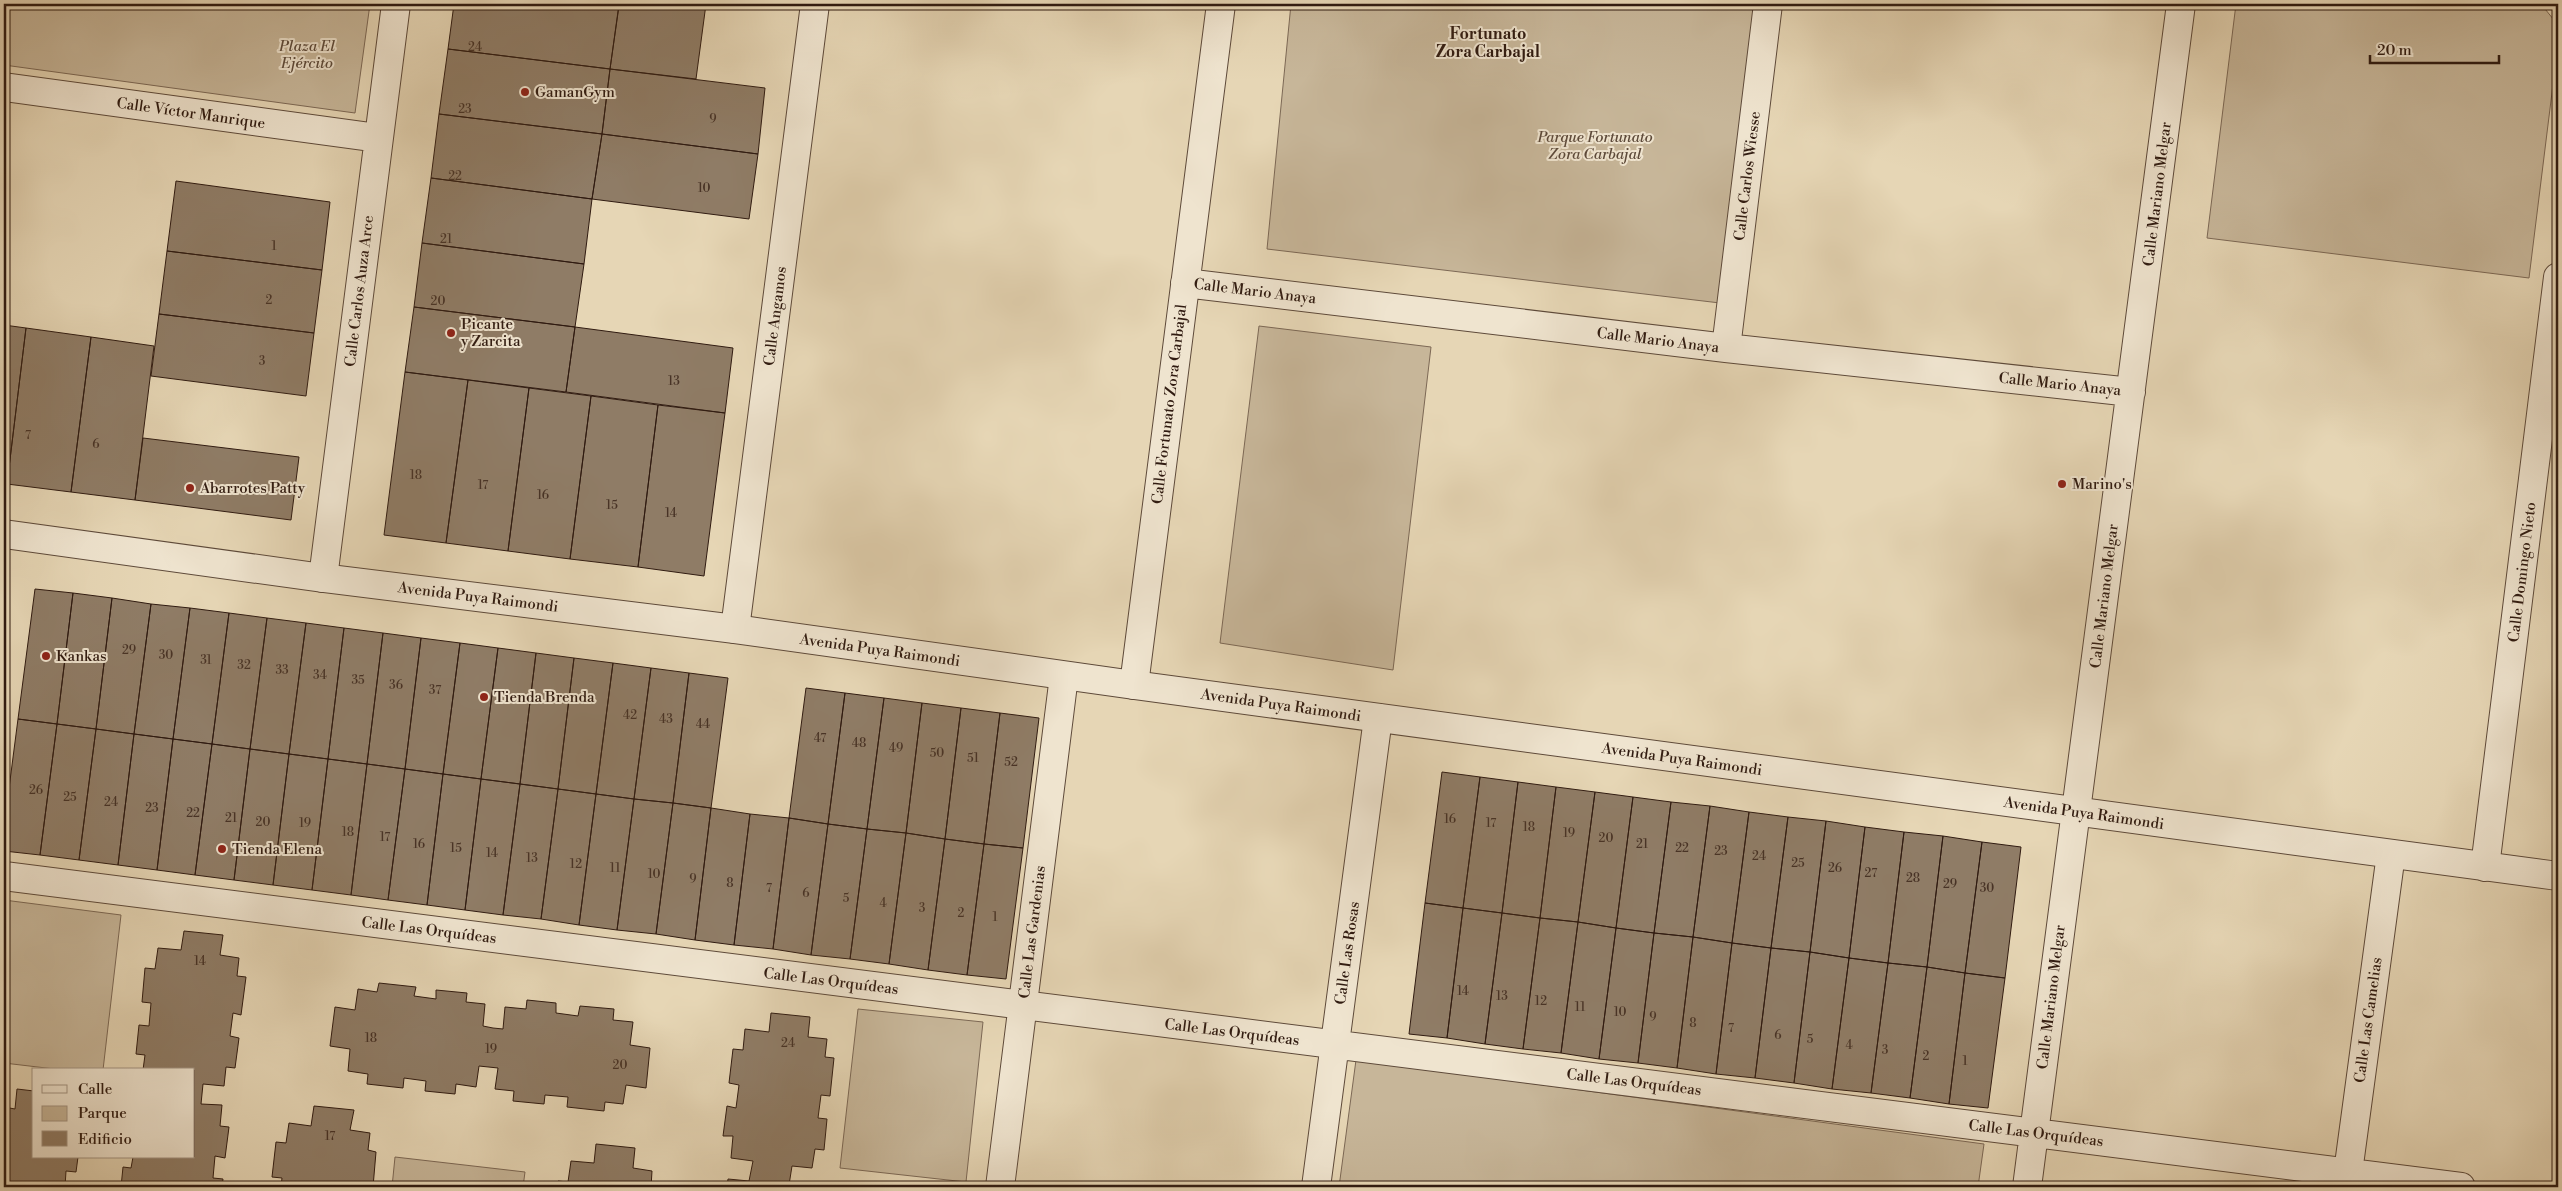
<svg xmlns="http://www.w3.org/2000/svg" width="2562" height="1191" font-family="'Libre Bodoni',serif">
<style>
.green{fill:#c7b699;stroke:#7c6855}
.building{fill:#8f7c66;stroke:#301b11}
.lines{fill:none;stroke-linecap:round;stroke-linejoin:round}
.minor-casing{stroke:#5e4a3a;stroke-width:30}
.tertiary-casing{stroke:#5e4a3a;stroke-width:30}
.minor{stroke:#efe4cf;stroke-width:28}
.tertiary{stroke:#efe4cf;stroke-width:28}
.poi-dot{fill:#8f2418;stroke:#efe4cf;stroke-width:2}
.labels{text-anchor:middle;stroke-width:4;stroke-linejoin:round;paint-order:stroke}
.number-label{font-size:12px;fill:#483326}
.park-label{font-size:15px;font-style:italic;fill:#5d4a3a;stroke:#efe4cf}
.poi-label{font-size:15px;fill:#301b11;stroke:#efe4cf;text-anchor:start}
.street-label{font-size:15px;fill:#301b11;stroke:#efe4cf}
.neighbourhood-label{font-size:16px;font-weight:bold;fill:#301b11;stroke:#efe4cf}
</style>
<rect width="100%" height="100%" fill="#e6d6b5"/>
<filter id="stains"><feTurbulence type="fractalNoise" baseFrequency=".004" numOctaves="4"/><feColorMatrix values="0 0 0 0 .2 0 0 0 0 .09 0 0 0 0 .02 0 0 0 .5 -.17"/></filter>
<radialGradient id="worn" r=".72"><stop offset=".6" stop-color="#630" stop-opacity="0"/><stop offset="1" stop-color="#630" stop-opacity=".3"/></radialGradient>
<path class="green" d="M4 4H370L355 113 4 65Z
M1291 4H1755L1720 303 1267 249Z
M2236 4H2541L2558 25V44L2529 278 2207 238Z
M1259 326 1431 347 1393 670 1220 643Z
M4 900 121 915 103 1070H63L4 1063Z
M858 1009 983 1022 966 1182 840 1168Z
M1356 1060 1984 1144 1978 1187H1339Z
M395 1157 525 1172 523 1187H392Z"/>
<path class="building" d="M454 4H599L619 6 610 69 448 49Z
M599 4H619V6Z
M619 4H706L696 79 610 69Z
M448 49 610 69 602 134 439 114Z
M610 69 765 88 758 154 602 134Z
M439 114 602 134 592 199 431 178Z
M602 134 758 154 749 219 592 199Z
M431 178 592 199 584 264 422 243Z
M176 181 330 202 322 270 167 251Z
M422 243 584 264 575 327 414 307Z
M167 251 322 270 314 333 159 314Z
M414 307 575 327 566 392 405 372Z
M159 314 314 333 306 396 151 376Z
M4 325 26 328 7 484H4Z
M575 327 733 348 725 413 566 392Z
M26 328 91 337 71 492 7 484Z
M91 337 154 346 135 500 71 492Z
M405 372 468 380 446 543 384 535Z
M468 380 529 388 508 551 446 543Z
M529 388 591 396 570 559 508 551Z
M591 396 658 405 638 567 570 559Z
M658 405 725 413 704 576 638 567Z
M143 438 299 457 291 520 135 500Z
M35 589 73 593 57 724 18 719Z
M73 593 112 598 96 729 57 724Z
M112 598 151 604 134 734 96 729Z
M151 604 190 608 173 739 134 734Z
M190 608 229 613 212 744 173 739Z
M229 613 267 618 250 749 212 744Z
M267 618 306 623 289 754 250 749Z
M306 623 344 628 328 759 289 754Z
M344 628 383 633 367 764 328 759Z
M383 633 421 638 405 769 367 764Z
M421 638 460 643 443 774 405 769Z
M460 643 498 648 481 779 443 774Z
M498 648 536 653 520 784 481 779Z
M536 653 574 658 558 789 520 784Z
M574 658 613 663 596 794 558 789Z
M613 663 651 668 634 799 596 794Z
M651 668 689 673 673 803 634 799Z
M689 673 728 678 711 808 673 803Z
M806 688 845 693 828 824 789 818Z
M845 693 884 698 867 829 828 824Z
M884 698 922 703 906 833 867 829Z
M922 703 961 708 945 839 906 833Z
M961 708 1000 713 984 844 945 839Z
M1000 713 1039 718 1023 848 984 844Z
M18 719 57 724 40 855 4 851V827Z
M57 724 96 729 79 860 40 855Z
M96 729 134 734 118 865 79 860Z
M134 734 173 739 157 870 118 865Z
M173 739 212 744 195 875 157 870Z
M212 744 250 749 234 880 195 875Z
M250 749 289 754 273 885 234 880Z
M289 754 328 759 312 890 273 885Z
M328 759 367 764 351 895 312 890Z
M367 764 405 769 388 900 351 895Z
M405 769 443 774 427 905 388 900Z
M1442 772 1480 777 1463 908 1425 903Z
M443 774 481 779 465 910 427 905Z
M1480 777 1518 782 1502 913 1463 908Z
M481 779 520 784 503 915 465 910Z
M1518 782 1556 787 1540 918 1502 913Z
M520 784 558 789 541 919 503 915Z
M1556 787 1595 792 1578 922 1540 918Z
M558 789 596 794 579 925 541 919Z
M1595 792 1633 797 1616 928 1578 922Z
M596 794 634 799 617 930 579 925Z
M1633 797 1671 802 1654 933 1616 928Z
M634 799 673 803 656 934 617 930Z
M1671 802 1710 806 1693 937 1654 933Z
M673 803 711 808 695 940 656 934Z
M1710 806 1749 812 1732 943 1693 937Z
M711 808 750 814 734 945 695 940Z
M1749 812 1788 817 1771 948 1732 943Z
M750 814 789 818 773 949 734 945Z
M1788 817 1826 821 1810 952 1771 948Z
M789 818 828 824 811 955 773 949Z
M1826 821 1865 827 1849 958 1810 952Z
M828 824 867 829 850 959 811 955Z
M1865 827 1904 832 1888 963 1849 958Z
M867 829 906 833 889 964 850 959Z
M1904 832 1943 836 1927 967 1888 963Z
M906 833 945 839 928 970 889 964Z
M1943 836 1982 842 1965 973 1927 967Z
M945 839 984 844 967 975 928 970Z
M1982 842 2021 847 2005 978 1965 973Z
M984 844 1023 848 1006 979 967 975Z
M1425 903 1463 908 1447 1038 1409 1034Z
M1463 908 1502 913 1485 1044 1447 1038Z
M1502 913 1540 918 1523 1049 1485 1044Z
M1540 918 1578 922 1561 1053 1523 1049Z
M1578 922 1616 928 1599 1059 1561 1053Z
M1616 928 1654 933 1638 1063 1599 1059Z
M184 931 223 935 220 955 239 958 237 976 246 977 241 1015 233 1013 230 1036 239 1038 235 1068 226 1067 224 1086 203 1084 201 1104 222 1105 220 1126 229 1127 225 1158 215 1156 213 1178 223 1179 222 1187H121L123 1167 131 1168 133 1157H194V1070H143L145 1055 136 1054 139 1025 149 1026 151 1003 142 1002 145 968 155 969 158 948 181 950Z
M1654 933 1693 937 1677 1068 1638 1063Z
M1693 937 1732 943 1716 1074 1677 1068Z
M1732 943 1771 948 1755 1078 1716 1074Z
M1771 948 1810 952 1794 1083 1755 1078Z
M1810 952 1849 958 1832 1089 1794 1083Z
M1849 958 1888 963 1871 1093 1832 1089Z
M1888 963 1927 967 1910 1098 1871 1093Z
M1927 967 1965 973 1949 1104 1910 1098Z
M1965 973 2005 978 1988 1108 1949 1104Z
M379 983 416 987 414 996 436 999V990L467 993 466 1002 485 1004 483 1026 493 1028 503 1029 505 1007 526 1009 527 1000 556 1003V1013L578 1016 580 1006 614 1009 613 1020 633 1022 630 1045 650 1048 646 1088 626 1085 623 1104 605 1102 604 1111 567 1107 568 1097 545 1095 544 1104 513 1101 514 1091 495 1089 498 1068 479 1066 476 1087 456 1084 455 1094 425 1091 426 1081 404 1078 403 1088 367 1084 368 1074 348 1071 350 1049 330 1046 335 1007 355 1010 358 989 377 992Z
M771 1013 810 1017 808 1037 827 1039 825 1057 834 1058 830 1096 821 1095 818 1118 827 1119 824 1150 815 1149 812 1168 792 1166 789 1185 810 1187H727L728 1179 749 1181 753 1161 731 1158 733 1136H723L727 1106 736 1108 739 1085 729 1083 733 1049 743 1050 745 1029 769 1032Z
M17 1089 34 1091V1157H78L76 1172 66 1171 65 1187H4V1107L15 1109Z
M314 1106 354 1110 350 1130 370 1133 368 1150 376 1152 373 1187H281L282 1178 272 1177 276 1142 286 1143 289 1123 311 1126Z
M596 1144 635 1148 633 1168 652 1171 651 1187H557L558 1181 568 1182 571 1161 594 1163Z"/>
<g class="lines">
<g class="minor-casing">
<path id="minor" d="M4 87 378 138
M1185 283 1726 348 2131 392
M1726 348 1768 4
M323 578 396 4
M735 629 815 4
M1134 685 1221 4
M2485 867 2558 277
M4 876 2461 1187
M1000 1187 1064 676
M1316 1187 1378 718
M2027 1187 2181 4
M2346 1187 2391 854"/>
</g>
<g class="tertiary-casing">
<path id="tertiary" d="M4 534 323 578 735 629 1134 685 2558 876"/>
</g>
<use href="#minor" class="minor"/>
<use href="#tertiary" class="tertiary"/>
</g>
<g class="poi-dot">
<circle cx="525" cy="92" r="5"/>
<circle cx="451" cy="333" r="5"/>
<circle cx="2062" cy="484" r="5"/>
<circle cx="190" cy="488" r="5"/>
<circle cx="46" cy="656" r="5"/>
<circle cx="484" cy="697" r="5"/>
<circle cx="222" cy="849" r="5"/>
</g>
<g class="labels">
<g class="number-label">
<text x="475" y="51">24</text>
<text x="465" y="113">23</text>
<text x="713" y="123">9</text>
<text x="455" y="180">22</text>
<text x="704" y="192">10</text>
<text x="446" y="243">21</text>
<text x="274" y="250">1</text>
<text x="269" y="304">2</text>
<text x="438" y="305">20</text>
<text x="262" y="365">3</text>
<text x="674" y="385">13</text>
<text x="28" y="439">7</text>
<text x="96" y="448">6</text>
<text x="416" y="479">18</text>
<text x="483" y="489">17</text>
<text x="543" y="499">16</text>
<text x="612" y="509">15</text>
<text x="671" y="517">14</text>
<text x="129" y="654">29</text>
<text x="166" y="659">30</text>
<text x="206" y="664">31</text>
<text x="244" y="669">32</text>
<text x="282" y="674">33</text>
<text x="320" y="679">34</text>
<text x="358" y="684">35</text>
<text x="396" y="689">36</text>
<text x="435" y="694">37</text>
<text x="630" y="719">42</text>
<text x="666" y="723">43</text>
<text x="703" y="728">44</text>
<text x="820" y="742">47</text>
<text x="859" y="747">48</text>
<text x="896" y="752">49</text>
<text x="937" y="757">50</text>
<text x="973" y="762">51</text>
<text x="1011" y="766">52</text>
<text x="36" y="794">26</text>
<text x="70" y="801">25</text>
<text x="111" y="806">24</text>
<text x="152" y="812">23</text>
<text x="193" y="817">22</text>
<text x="231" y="822">21</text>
<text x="1450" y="823">16</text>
<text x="263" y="826">20</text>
<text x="305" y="827">19</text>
<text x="1491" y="827">17</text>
<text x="1529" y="831">18</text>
<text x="348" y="836">18</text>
<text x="1569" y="837">19</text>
<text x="385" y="841">17</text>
<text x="1606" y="842">20</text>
<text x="419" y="848">16</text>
<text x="1642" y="848">21</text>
<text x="456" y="852">15</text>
<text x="1682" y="852">22</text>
<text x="1721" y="855">23</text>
<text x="492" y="857">14</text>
<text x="1759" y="860">24</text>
<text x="532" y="862">13</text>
<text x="1798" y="867">25</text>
<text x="576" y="868">12</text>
<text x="615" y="872">11</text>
<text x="1835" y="872">26</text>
<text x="1871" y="877">27</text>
<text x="654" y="878">10</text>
<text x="1913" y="882">28</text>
<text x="693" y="883">9</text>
<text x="730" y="887">8</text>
<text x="1950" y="888">29</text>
<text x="769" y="892">7</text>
<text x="1987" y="892">30</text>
<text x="806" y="897">6</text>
<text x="846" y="902">5</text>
<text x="883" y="907">4</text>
<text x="922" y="912">3</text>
<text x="961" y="917">2</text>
<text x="995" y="921">1</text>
<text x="200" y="965">14</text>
<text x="1463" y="995">14</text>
<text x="1502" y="1000">13</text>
<text x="1541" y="1005">12</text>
<text x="1580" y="1011">11</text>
<text x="1620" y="1016">10</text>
<text x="1653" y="1021">9</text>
<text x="1693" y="1027">8</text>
<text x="1731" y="1032">7</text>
<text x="1778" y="1039">6</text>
<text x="371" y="1042">18</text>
<text x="1810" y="1043">5</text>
<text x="788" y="1047">24</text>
<text x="1849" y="1049">4</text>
<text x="491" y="1053">19</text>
<text x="1885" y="1054">3</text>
<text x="1926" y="1060">2</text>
<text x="1965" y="1065">1</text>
<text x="620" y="1069">20</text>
<text x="330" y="1140">17</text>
</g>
<g class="park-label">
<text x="307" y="51">Plaza El<tspan x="307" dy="17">Ejército</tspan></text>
<text x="1595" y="142">Parque Fortunato<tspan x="1595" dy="17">Zora Carbajal</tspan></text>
</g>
<g class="poi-label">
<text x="535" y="97">GamanGym</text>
<text x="461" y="329">Picante<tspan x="461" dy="17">y Zarcita</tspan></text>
<text x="2072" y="489">Marino's</text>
<text x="200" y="493">Abarrotes Patty</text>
<text x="56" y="661">Kankas</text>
<text x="494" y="702">Tienda Brenda</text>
<text x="232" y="854">Tienda Elena</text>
</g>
<g class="street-label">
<text transform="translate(191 113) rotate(8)" y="5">Calle Víctor Manrique</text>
<text transform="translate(1747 176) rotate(-83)" y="5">Calle Carlos Wiesse</text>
<text transform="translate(2157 194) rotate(-83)" y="5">Calle Mariano Melgar</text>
<text transform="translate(359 291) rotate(-83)" y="5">Calle Carlos Auza Arce</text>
<text transform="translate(1255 291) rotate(7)" y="5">Calle Mario Anaya</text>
<text transform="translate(775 316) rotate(-83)" y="5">Calle Angamos</text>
<text transform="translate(1658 340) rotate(7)" y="5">Calle Mario Anaya</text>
<text transform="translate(2060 384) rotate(6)" y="5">Calle Mario Anaya</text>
<text transform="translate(1169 404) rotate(-83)" y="5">Calle Fortunato Zora Carbajal</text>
<text transform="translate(2522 572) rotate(-83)" y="5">Calle Domingo Nieto</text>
<text transform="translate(2104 596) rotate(-83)" y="5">Calle Mariano Melgar</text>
<text transform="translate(478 597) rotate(7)" y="5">Avenida Puya Raimondi</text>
<text transform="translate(880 650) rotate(8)" y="5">Avenida Puya Raimondi</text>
<text transform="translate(1281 705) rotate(8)" y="5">Avenida Puya Raimondi</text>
<text transform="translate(1682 759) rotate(8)" y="5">Avenida Puya Raimondi</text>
<text transform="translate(2084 813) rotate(8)" y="5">Avenida Puya Raimondi</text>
<text transform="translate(429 930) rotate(7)" y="5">Calle Las Orquídeas</text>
<text transform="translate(1032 932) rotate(-83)" y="5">Calle Las Gardenias</text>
<text transform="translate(1347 953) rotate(-82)" y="5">Calle Las Rosas</text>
<text transform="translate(831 981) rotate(7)" y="5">Calle Las Orquídeas</text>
<text transform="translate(2051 997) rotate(-83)" y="5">Calle Mariano Melgar</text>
<text transform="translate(2368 1020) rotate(-82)" y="5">Calle Las Camelias</text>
<text transform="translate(1232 1032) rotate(7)" y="5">Calle Las Orquídeas</text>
<text transform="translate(1634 1082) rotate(7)" y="5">Calle Las Orquídeas</text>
<text transform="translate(2036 1133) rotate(7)" y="5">Calle Las Orquídeas</text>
</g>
<g class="neighbourhood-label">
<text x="1488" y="39">Fortunato<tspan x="1488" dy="18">Zora Carbajal</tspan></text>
</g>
</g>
<rect width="2562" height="1191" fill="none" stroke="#e6d6b5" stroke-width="20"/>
<rect x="5" y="5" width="2552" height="1181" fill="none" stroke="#301b11" stroke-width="2.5"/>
<rect x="10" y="10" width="2542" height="1171" fill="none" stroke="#301b11"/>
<rect x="32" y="1068" width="162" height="90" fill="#efe4cf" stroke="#a39483"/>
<rect x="42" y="1085" width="25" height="8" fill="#efe4cf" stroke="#a39483"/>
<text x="78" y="1094" font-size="15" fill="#301b11">Calle</text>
<rect x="42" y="1106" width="25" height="15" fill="#c7b699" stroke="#a39483"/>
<text x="78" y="1118" font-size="15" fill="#301b11">Parque</text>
<rect x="42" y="1131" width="25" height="15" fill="#8f7c66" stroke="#a39483"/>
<text x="78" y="1144" font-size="15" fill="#301b11">Edificio</text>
<path d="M2370 55v8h129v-8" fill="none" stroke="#301b11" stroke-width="2.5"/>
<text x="2377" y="55" font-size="15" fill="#301b11" stroke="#efe4cf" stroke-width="4" paint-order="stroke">20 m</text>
<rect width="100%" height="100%" filter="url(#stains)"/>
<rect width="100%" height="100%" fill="url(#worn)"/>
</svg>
